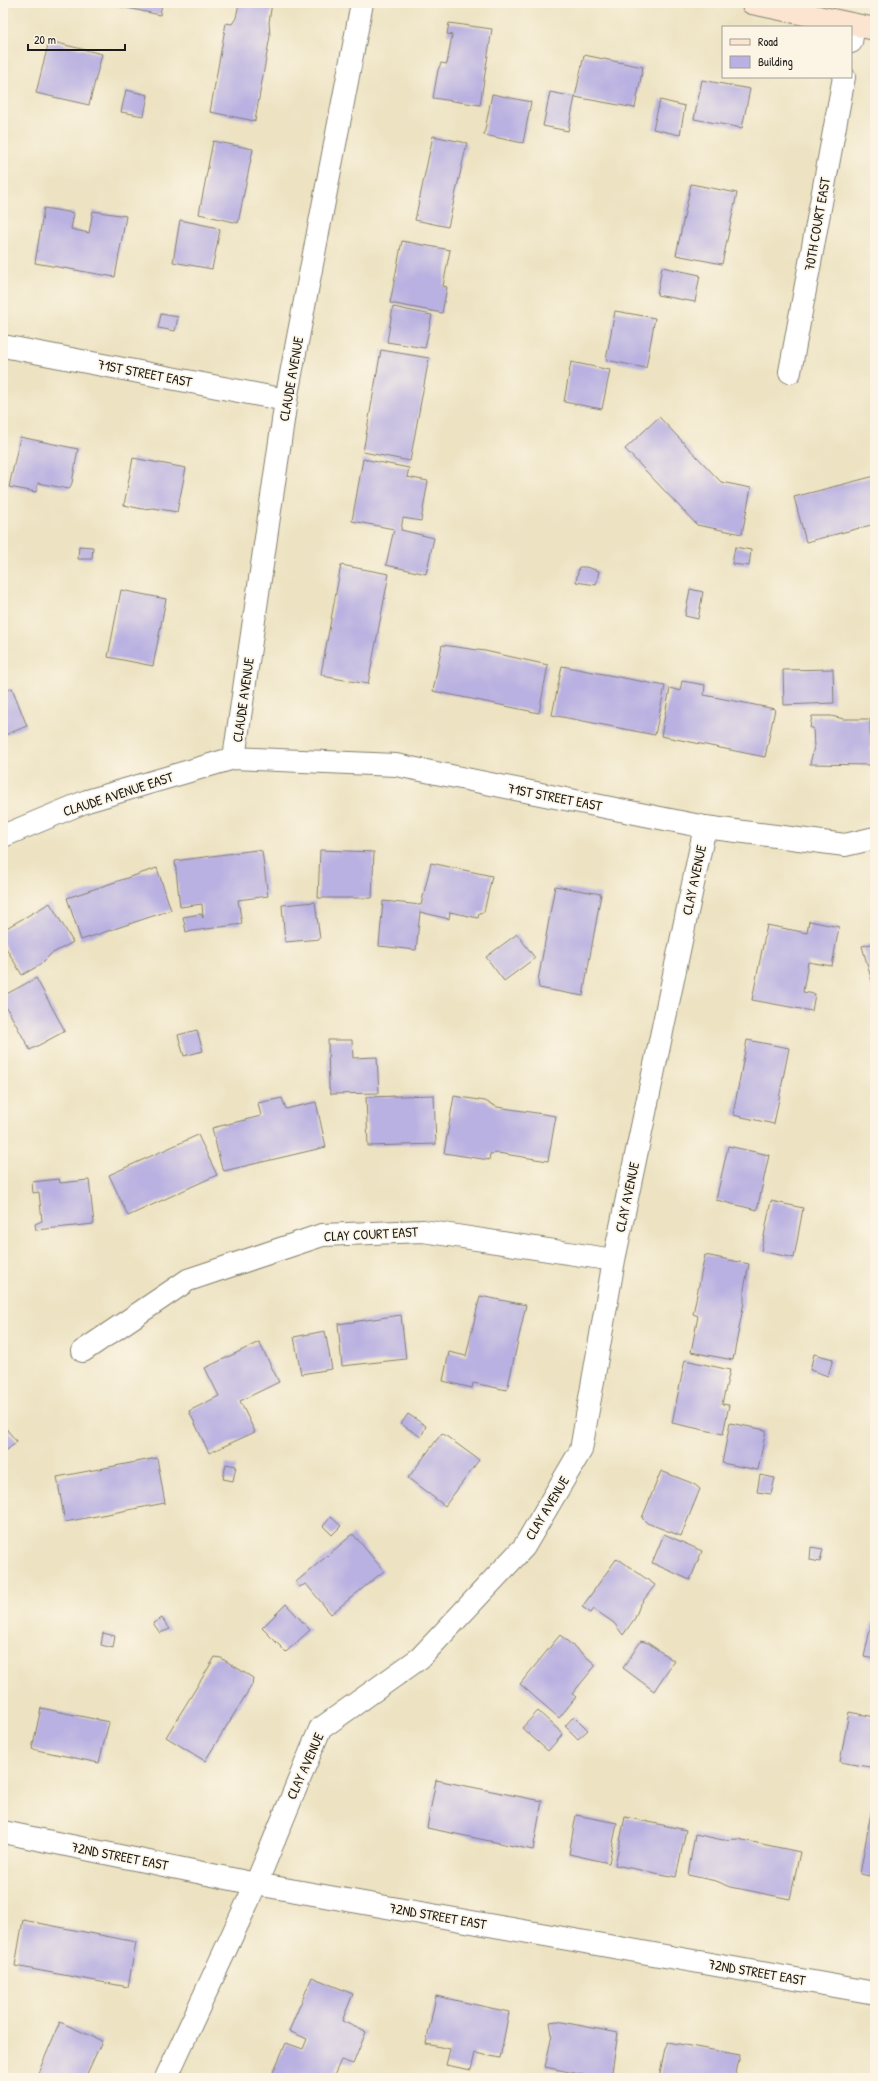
<svg xmlns="http://www.w3.org/2000/svg" width="878" height="2081" font-family="'Patrick Hand',sans-serif">
<style>
.building{fill:#b9b1e1}
.lines{fill:none;stroke-linecap:round;stroke-linejoin:round}
.minor-casing{stroke:#848070;stroke-width:24}
.secondary-casing{stroke:#848070;stroke-width:24}
.minor{stroke:#fff;stroke-width:22}
.secondary{stroke:#fce5d0;stroke-width:22}
.labels{text-anchor:middle;stroke-width:3.5;stroke-linejoin:round;paint-order:stroke}
.street-label{font-size:14px;fill:#1c1c1c;stroke:#fcf5e5}
</style>
<rect width="100%" height="100%" fill="#fcf5e5"/>
<filter id="ink" filterUnits="userSpaceOnUse"><feTurbulence type="fractalNoise" baseFrequency=".025" numOctaves="2"/><feDisplacementMap in="SourceGraphic" scale="8" xChannelSelector="R" yChannelSelector="G"/><feConvolveMatrix kernelMatrix="1 2 1 2 8 2 1 2 1" color-interpolation-filters="sRGB"/></filter>
<filter id="wash" filterUnits="userSpaceOnUse"><feTurbulence type="fractalNoise" baseFrequency=".012" numOctaves="4" result="noise"/><feDisplacementMap in="SourceGraphic" scale="16" xChannelSelector="R" yChannelSelector="G"/><feGaussianBlur stdDeviation="0.9" result="paint"/><feColorMatrix in="noise" values="0 0 0 0 0 0 0 0 0 0 0 0 0 0 0 0 0 1.4 0 .05"/><feComposite in="paint" operator="in"/></filter>
<g filter="url(#wash)">
<rect width="100%" height="100%" fill="#ede3c3"/>
<g id="blocks">
<path class="building" d="M104 3H162L160 15Z
M239 3H272L269 22 270 36 255 121 210 112 226 23 232 24 236 18Z
M449 23 492 29 480 105 433 98 438 70 441 63 447 64 452 35 447 34Z
M49 41 102 54 89 105 36 93Z
M584 55 643 67 635 108 575 97Z
M702 80 750 89 742 128 694 119Z
M126 90 148 95 144 116 121 112Z
M550 92 575 97 568 131 543 126Z
M492 94 531 102 523 143 484 135Z
M660 100 685 106 680 135 653 129Z
M433 136 467 143 448 227 415 220Z
M213 141 253 149 238 223 199 214Z
M691 184 737 193 722 264 676 255Z
M44 208 74 213 71 229 89 233 93 211 126 216 115 277 35 263Z
M180 220 214 227 220 230 212 269 173 262Z
M402 241 450 250 443 286 447 287 442 313 390 303Z
M662 267 700 275 695 302 657 295Z
M393 307 432 315 425 348 387 342Z
M615 311 655 318 646 368 606 360Z
M161 314 178 317 175 331 158 328Z
M381 350 429 358 410 461 363 452Z
M571 362 610 370 602 409 564 402Z
M659 417 721 482 751 488 742 534 697 525 625 449Z
M20 437 78 449 72 483 69 489 38 483 36 492 9 487Z
M133 458 186 468 177 512 153 508 142 509 124 505Z
M363 459 409 468 407 477 428 481 421 521 403 518 401 530 434 538 426 574 386 565 394 529 352 521Z
M875 476V524L806 542 794 497Z
M79 546 93 547 92 559H78Z
M735 547 751 550 749 566 732 564Z
M341 565 389 574 368 684 327 677 321 674Z
M579 567H586L599 571 596 585 576 582Z
M690 589 703 592 698 619 685 616Z
M121 590 166 599 153 666 108 657Z
M442 645 485 651 548 665 539 713 433 691Z
M562 666 665 686 655 735 552 715Z
M833 669 834 703 784 705 783 670Z
M682 681 705 685 704 695 775 709 765 757 661 736 670 688 680 691Z
M12 688 27 726 3 736V692Z
M812 716H831L844 719H870L871 765 810 764 814 747 813 728H810Z
M256 850 262 851 268 896 238 900 242 924 186 932 183 917 201 914 203 918 202 904 180 907 175 861Z
M320 850 374 852 372 898H318Z
M431 863 492 876 484 912 479 913 478 918 450 912 449 919 420 912 416 950 379 946 383 901 421 905Z
M157 868 171 910 81 940 67 898Z
M555 886 601 894 583 996 539 988 538 981Z
M315 902 320 939 285 942 282 905Z
M50 903 73 942 51 954 40 965 22 975 3 943V930Z
M809 921 839 927 832 966 808 962 803 992 815 994 812 1011 752 1000 767 925 807 933Z
M517 934 535 958 504 981 486 957Z
M875 943V985H873L862 946Z
M36 978 65 1031 30 1050 4 1003 3 996Z
M197 1030 203 1051 184 1056 178 1035Z
M328 1040H352L353 1058 377 1057 379 1093 331 1094 329 1088Z
M747 1040 789 1048 774 1124 733 1115Z
M434 1095 436 1144 368 1146 366 1097Z
M454 1096 485 1101 497 1107 556 1116 548 1161 498 1153 490 1154 489 1160 444 1153Z
M282 1098 286 1109 316 1102 326 1147 224 1171 221 1165 212 1128 261 1116 258 1103Z
M198 1135 217 1175 128 1216 109 1175Z
M728 1146 769 1155 757 1210 716 1200Z
M59 1179 60 1183 89 1180 94 1224 36 1230 35 1224 42 1221 39 1192 33 1193 32 1182Z
M771 1201 803 1208 794 1258 761 1251Z
M705 1255 749 1264 744 1289V1302L733 1360 691 1352 698 1316 693 1314Z
M480 1296 526 1305 507 1390 473 1383 472 1388 443 1381 449 1352 466 1356Z
M401 1315 406 1359 342 1366 338 1324Z
M325 1331 332 1369 301 1374 294 1337Z
M259 1342 279 1382 240 1401 255 1432 209 1453 189 1411 219 1396 205 1368Z
M814 1354 833 1359 828 1376 810 1370Z
M685 1360 730 1370 722 1404 729 1405 723 1434 672 1423Z
M408 1414 426 1426 421 1437 401 1424Z
M730 1423 766 1430 758 1470 722 1463Z
M3 1425 17 1442 3 1453Z
M442 1433 479 1460 445 1506 408 1478Z
M157 1458 165 1503 65 1522 57 1477Z
M226 1464 236 1466 233 1481 223 1479Z
M661 1471 694 1484 700 1489 681 1536 647 1523 642 1518Z
M760 1475 775 1478 771 1494 757 1492Z
M331 1517 341 1526 332 1535 323 1526Z
M353 1534 384 1571 331 1614 306 1584 299 1587 296 1582Z
M664 1534 702 1551 690 1580 652 1563Z
M811 1547 823 1549 820 1562 810 1560Z
M617 1558 655 1585 640 1605 635 1618 623 1635 614 1623 594 1609 591 1613 582 1607Z
M286 1604 310 1630 286 1652 262 1628Z
M162 1618 170 1629 160 1633 153 1623Z
M872 1621 875 1622V1659L864 1657Z
M103 1633 115 1636 113 1648 101 1645Z
M560 1635 596 1665 572 1694 576 1697 559 1718 520 1684Z
M641 1641 648 1643 674 1661 654 1691 623 1668Z
M215 1657 221 1658 253 1678 252 1685 205 1761 166 1737Z
M41 1708 109 1722 99 1763 32 1749Z
M538 1711 563 1734 548 1751 522 1728Z
M849 1712 875 1717V1768L840 1762Z
M574 1716 588 1730 578 1739 565 1726Z
M436 1780 542 1801 533 1850 427 1828Z
M874 1796H875V1877L860 1874Z
M576 1815 617 1823 609 1863 569 1854Z
M625 1817 686 1830 676 1877 615 1865Z
M695 1834 723 1840 738 1839 800 1852 790 1899 731 1887 716 1881 688 1875Z
M23 1920 136 1942 128 1987 15 1966Z
M312 1977 353 1994 342 2021 366 2032 353 2064 341 2060 333 2078H273L271 2077 286 2043 303 2049 307 2039 289 2031Z
M436 1996 509 2012 500 2058 475 2053 471 2070 446 2065 450 2049 426 2044Z
M557 2021 618 2033 611 2078H598L545 2067 552 2035 550 2022Z
M60 2022 102 2041 85 2078H36Z
M668 2042 740 2055 735 2078H659L665 2048Z"/>
</g>
</g>
<g filter="url(#ink)">
<use href="#blocks" fill-opacity="0" stroke="#848070" stroke-width="1"/>
<g class="lines">
<g class="minor-casing">
<path id="minor" d="M851 42 854 25
M3 346 286 400
M790 372 844 77
M234 758 286 400 362 3
M3 836 87 801 234 758 396 765 705 827 845 845 875 838
M83 1351 188 1280 322 1235 423 1231 614 1260
M3 1832 256 1884 875 1993
M166 2078 256 1884 320 1729 420 1658 524 1547 581 1450 614 1260 705 827"/>
</g>
<g class="secondary-casing">
<path id="secondary" d="M752 3 875 29"/>
</g>
<use href="#minor" class="minor"/>
<use href="#secondary" class="secondary"/>
</g>
</g>
<g class="labels">
<g class="street-label">
<text transform="translate(817 224) rotate(-80)" y="5">70TH COURT EAST</text>
<text transform="translate(145 373) rotate(11)" y="5">71ST STREET EAST</text>
<text transform="translate(291 379) rotate(-80)" y="5">CLAUDE AVENUE</text>
<text transform="translate(243 700) rotate(-82)" y="5">CLAUDE AVENUE</text>
<text transform="translate(118 794) rotate(-18)" y="5">CLAUDE AVENUE EAST</text>
<text transform="translate(555 797) rotate(11)" y="5">71ST STREET EAST</text>
<text transform="translate(694 880) rotate(-78)" y="5">CLAY AVENUE</text>
<text transform="translate(627 1197) rotate(-78)" y="5">CLAY AVENUE</text>
<text transform="translate(371 1234) rotate(-3)" y="5">CLAY COURT EAST</text>
<text transform="translate(547 1508) rotate(-59)" y="5">CLAY AVENUE</text>
<text transform="translate(305 1766) rotate(-66)" y="5">CLAY AVENUE</text>
<text transform="translate(120 1856) rotate(11)" y="5">72ND STREET EAST</text>
<text transform="translate(438 1916) rotate(10)" y="5">72ND STREET EAST</text>
<text transform="translate(757 1972) rotate(10)" y="5">72ND STREET EAST</text>
</g>
</g>
<rect width="878" height="2081" fill="none" stroke="#fcf5e5" stroke-width="16"/>
<rect x="722" y="26" width="130" height="52" fill="#fcf5e5" stroke="#a29e95"/>
<rect x="730" y="39" width="20" height="6" fill="#fce5d0" stroke="#a29e95"/>
<text x="758" y="46" font-size="12" fill="#1c1c1c">Road</text>
<rect x="730" y="56" width="20" height="12" fill="#b9b1e1" stroke="#a29e95"/>
<text x="758" y="66" font-size="12" fill="#1c1c1c">Building</text>
<path d="M28 44v6h97v-6" fill="none" stroke="#1c1c1c" stroke-width="2"/>
<text x="34" y="44" font-size="12" fill="#1c1c1c" stroke="#fcf5e5" stroke-width="3" paint-order="stroke">20 m</text>
</svg>
